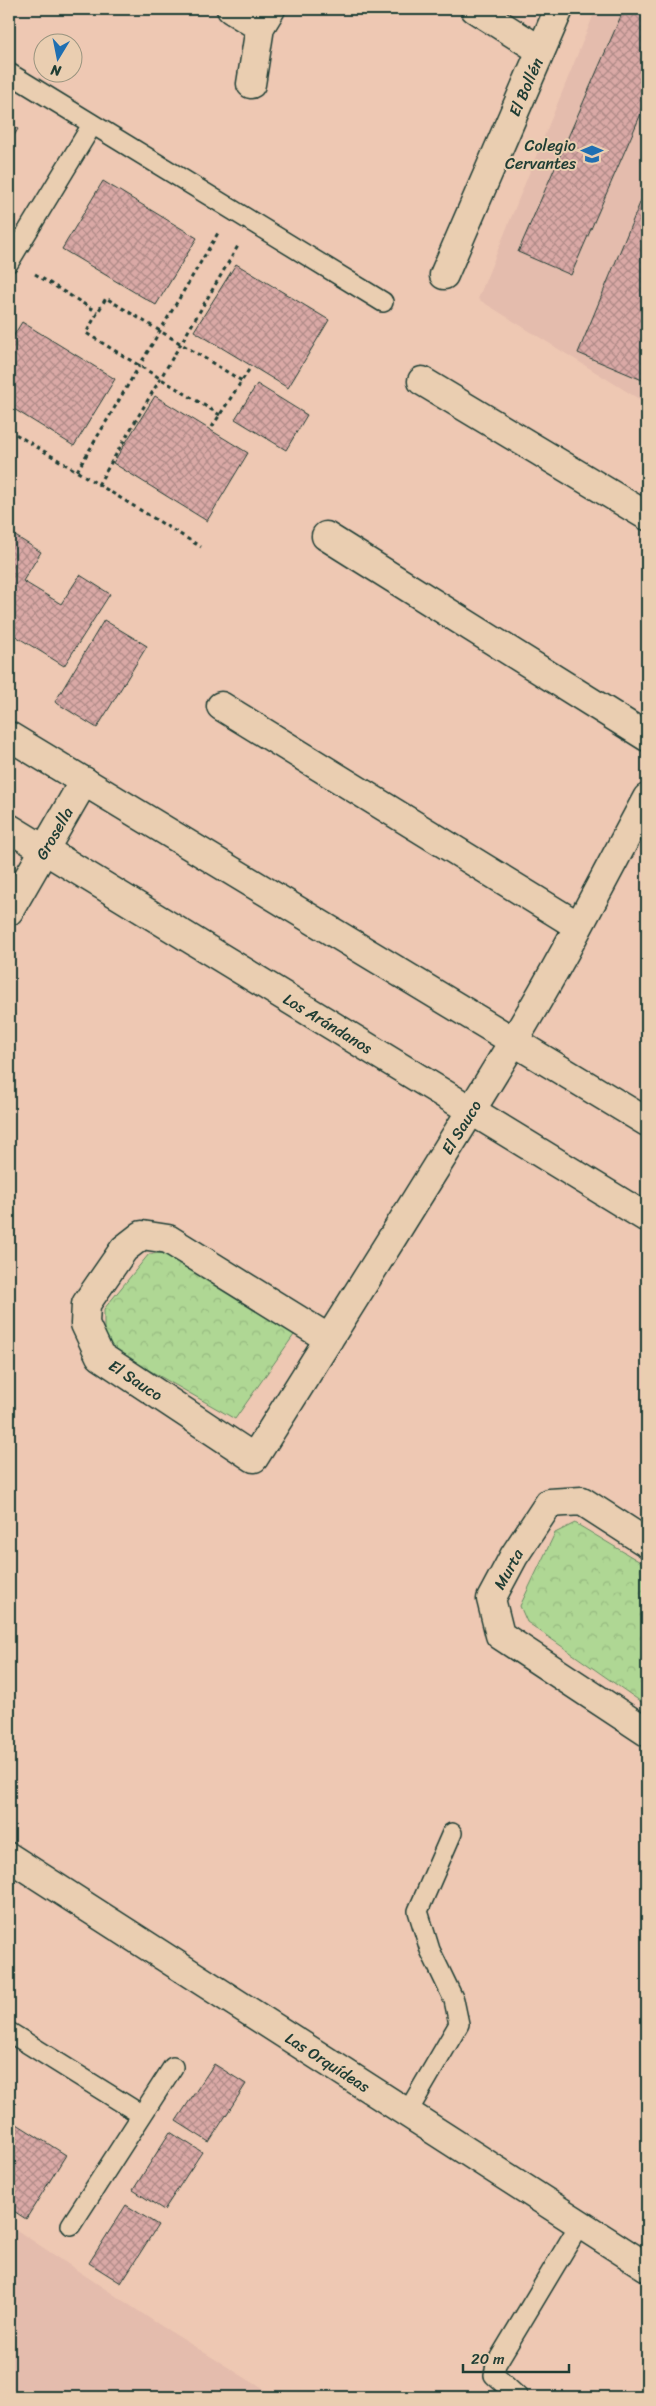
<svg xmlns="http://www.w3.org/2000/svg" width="656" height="2406" font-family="Sriracha,sans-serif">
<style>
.built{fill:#e4bcad}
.park{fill:url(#park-crowns);stroke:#678a64}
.building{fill:url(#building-cross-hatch);stroke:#1f3d34}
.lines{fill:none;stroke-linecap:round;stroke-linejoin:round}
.lane-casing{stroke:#1f3d34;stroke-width:22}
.street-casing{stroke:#1f3d34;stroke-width:31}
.path{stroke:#1f3d34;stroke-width:3;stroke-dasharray:4 4;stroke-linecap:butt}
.lane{stroke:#eaceb1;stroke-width:19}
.street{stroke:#eaceb1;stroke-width:28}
.labels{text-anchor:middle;stroke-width:4;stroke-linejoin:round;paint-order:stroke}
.street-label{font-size:16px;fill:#1f3d34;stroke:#eaceb1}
.poi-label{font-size:16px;fill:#1f3d34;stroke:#eaceb1;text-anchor:end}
</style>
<defs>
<pattern id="park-crowns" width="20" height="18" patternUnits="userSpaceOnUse" patternTransform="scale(1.25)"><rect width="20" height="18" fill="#afd794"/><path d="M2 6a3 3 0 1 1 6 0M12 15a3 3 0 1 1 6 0" fill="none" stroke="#96b980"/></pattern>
<pattern id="building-cross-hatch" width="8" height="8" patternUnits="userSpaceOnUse" patternTransform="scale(1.25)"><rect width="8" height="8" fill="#daa9a6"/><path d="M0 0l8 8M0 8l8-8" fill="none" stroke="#b08b88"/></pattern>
</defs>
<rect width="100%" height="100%" fill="#eec8b3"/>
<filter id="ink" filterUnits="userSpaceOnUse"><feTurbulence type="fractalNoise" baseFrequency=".02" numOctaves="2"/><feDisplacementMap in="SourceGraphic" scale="10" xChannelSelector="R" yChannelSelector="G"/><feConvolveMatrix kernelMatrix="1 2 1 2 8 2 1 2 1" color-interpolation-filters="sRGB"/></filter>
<g filter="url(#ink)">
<path class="built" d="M596 9H647V404L478 299Z
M9 2225 155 2322 276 2397H9Z"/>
<path class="park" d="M166 1253 296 1332 235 1419 112 1349 104 1332V1309L149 1254Z
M575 1523 647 1566V1706L527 1622 520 1606 555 1533Z"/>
<path class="building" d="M624 9H647V100L571 275 518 252Z
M9 123 18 129 9 144Z
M103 181 197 238 156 305 62 249Z
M647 186V382L578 353Z
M236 264 329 320 288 388 194 331Z
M22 322 115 379 74 446 9 406V343Z
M257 384 307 415 286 450 235 419Z
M155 396 248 453 207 521 113 463Z
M9 532 41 552 23 581 61 604 80 575 110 594 64 666 9 632Z
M104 620 147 646 97 728 55 702Z
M214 2064 246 2084 209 2142 176 2121Z
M9 2119 66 2155 26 2219 9 2208Z
M170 2132 202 2152 164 2210 133 2190Z
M126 2205 158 2225 121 2283 89 2263Z"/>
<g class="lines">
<g class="lane-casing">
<path id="lane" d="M9 73 383 302
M9 262 92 125
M9 2032 142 2115
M407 2113 459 2024 454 2000 430 1950 418 1911 452 1833
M71 2225 173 2067
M518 2397 494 2375 496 2364 580 2224"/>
</g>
<g class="street-casing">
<g id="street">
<path d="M231 9 260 27"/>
<path d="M475 9 540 50"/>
<path d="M251 84 260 27 271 9"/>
<path id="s1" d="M444 275 559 9"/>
<path d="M422 381 647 516"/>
<path d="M326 536 647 737"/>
<path d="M221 706 578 926"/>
<path d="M9 736 647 1122"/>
<path id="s2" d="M9 828 647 1218"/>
<path id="s3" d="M9 911 84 781"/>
<path id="s4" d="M329 1339 168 1239 142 1235 124 1249 86 1304 85 1324 100 1356 254 1458C341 1320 428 1182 513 1042 561 963 603 880 647 798"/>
<path d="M647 1543 582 1501 549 1503 514 1556 491 1599 500 1635 647 1732"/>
<path id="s5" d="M9 1857 647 2267"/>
</g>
</g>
<path class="path" d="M35 274 97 312
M220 415 86 333 106 298 242 381
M212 427 250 368
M9 430 201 547
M77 471 218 233
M98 485 238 246"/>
<use href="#lane" class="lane"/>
<use href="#street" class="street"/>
</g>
</g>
<defs>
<g id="school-bare" transform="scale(1.725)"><path d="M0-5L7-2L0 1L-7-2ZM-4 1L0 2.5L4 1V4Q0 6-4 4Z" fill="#1f6fb2" stroke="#eaceb1" stroke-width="2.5" paint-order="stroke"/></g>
</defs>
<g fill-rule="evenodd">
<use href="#school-bare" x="592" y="154"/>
</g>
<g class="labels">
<g class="street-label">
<text dy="6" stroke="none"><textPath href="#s1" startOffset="205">El Bollén</textPath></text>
<text dy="6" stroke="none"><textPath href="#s3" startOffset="90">Grosella</textPath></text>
<text dy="6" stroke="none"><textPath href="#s2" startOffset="374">Los Arándanos</textPath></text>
<text dy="6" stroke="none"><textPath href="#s4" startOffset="936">El Sauco</textPath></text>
<text dy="6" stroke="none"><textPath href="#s4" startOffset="404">El Sauco</textPath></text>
<text transform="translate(508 1569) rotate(-61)" y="6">Murta</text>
<text dy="6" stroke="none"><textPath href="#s5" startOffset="379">Las Orquídeas</textPath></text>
</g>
<g class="poi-label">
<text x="576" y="151">Colegio<tspan x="576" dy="18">Cervantes</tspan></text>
</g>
</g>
<rect width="656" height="2406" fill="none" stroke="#eaceb1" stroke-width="30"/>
<rect x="15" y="15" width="626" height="2376" fill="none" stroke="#1f3d34" stroke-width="2" filter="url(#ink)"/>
<g transform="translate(58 58) rotate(190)"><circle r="24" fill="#eaceb1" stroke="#99947f"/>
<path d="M0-4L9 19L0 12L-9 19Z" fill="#1f6fb2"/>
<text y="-8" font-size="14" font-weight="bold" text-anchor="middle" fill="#1f3d34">N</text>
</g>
<path d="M463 2364v8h106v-8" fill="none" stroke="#1f3d34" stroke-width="2.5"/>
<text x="471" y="2364" font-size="15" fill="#1f3d34" stroke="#eaceb1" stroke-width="4" paint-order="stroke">20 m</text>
</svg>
